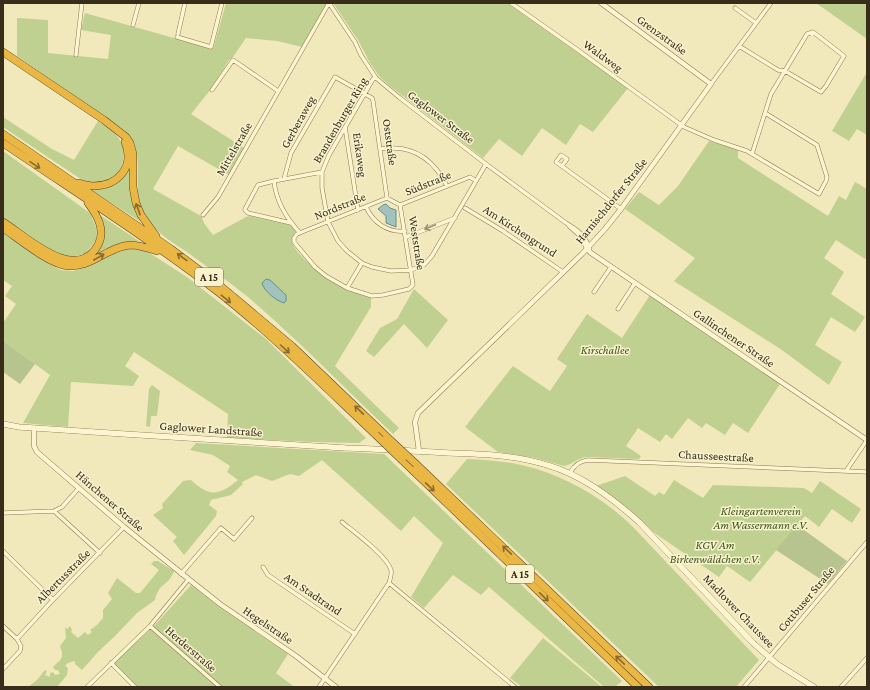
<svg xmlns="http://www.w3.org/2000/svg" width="870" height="690" font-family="'Crimson Pro',serif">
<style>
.green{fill:#c0d090}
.cemetery{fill:#b7c490}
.water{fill:#a1c2bd;stroke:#67908c}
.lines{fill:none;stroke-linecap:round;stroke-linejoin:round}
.minor-casing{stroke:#8b7854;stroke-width:4.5}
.tertiary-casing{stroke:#8b7854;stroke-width:5.5}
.secondary-casing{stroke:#6c5938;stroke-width:6}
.motorway-casing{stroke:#584529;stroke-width:8}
.minor{stroke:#fcf5d0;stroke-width:3.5}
.tertiary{stroke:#fcf5d0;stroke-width:4.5}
.secondary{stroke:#fcf5d0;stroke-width:5.5}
.motorway{stroke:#eab744;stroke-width:7}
.motorway-bridge-casing{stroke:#584529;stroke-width:8;stroke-linecap:butt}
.motorway-bridge{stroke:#eab744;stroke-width:7}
.oneway{stroke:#886b2d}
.oneway2{stroke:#9a9176}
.labels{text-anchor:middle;stroke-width:3;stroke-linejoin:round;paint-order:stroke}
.shield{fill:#f8f2cd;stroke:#726850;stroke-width:1}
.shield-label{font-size:11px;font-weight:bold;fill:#382d1b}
.street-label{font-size:12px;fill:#382d1b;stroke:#f8f2cd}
.park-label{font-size:12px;font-style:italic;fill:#41571f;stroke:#f8f2cd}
</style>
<rect width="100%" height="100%" fill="#f1e9bc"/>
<path class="green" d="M226 3H325L326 5 302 47 277 41 246 38 233 57 229 60 211 89 191 114 244 148 229 175 178 146 153 189 201 216 204 223 213 235 246 217 250 216 290 225 296 231C294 234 291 238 292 242 295 254 325 278 336 284 347 290 359 293 371 296V307L335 366 399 428 393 434C345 388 298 340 248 297 228 281 207 267 187 252 175 244 161 236 151 224 126 195 147 164 131 138 127 131 120 127 113 122L17 56V18L48 20V53L108 59 111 35 81 30 85 13 213 49Z
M333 3H507L628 88 593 132 580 124 566 145 542 128 522 156 499 139 483 158 390 86 379 76 370 63 358 40Z
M816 3H867V39Z
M867 72V135L857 129 849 141 832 131Z
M3 117 52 149 74 160 98 121C104 126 112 130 117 136 130 151 123 177 104 182 97 184 89 182 82 180L3 127Z
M709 141 738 150V158L828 216 839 196 846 200 855 182 867 189V257L865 259 836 240 824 258 844 272 831 294 865 317 855 332 831 317 815 345 842 362 829 385 782 350 674 281 695 258 625 209 639 192 659 205 678 186Z
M3 151 90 213 97 230 96 240 85 254 70 257 54 252 3 218Z
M130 157C131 182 128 199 141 222L90 189C117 191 122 180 130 157Z
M100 215 142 243 88 260 94 254 101 219Z
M3 233 49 264 61 270 73 271 90 266 112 253 125 249 135 248 148 252 187 277 266 339 366 438 359 443 314 442 227 438 228 414 134 352 125 366 139 376 133 386 71 382 68 427 23 423 50 375 3 341V323L16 304 5 296 12 286 3 280Z
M414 289 448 320 427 348 404 324 374 357 366 351 380 328 397 319Z
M650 295 780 384 748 433 733 423 725 435 706 423 702 428 688 418 672 439 666 434 660 442 638 428 626 446 641 456 639 459 586 457C577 458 572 465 564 466L535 458 498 452 465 427 513 366 550 391 567 366 557 359 587 314 622 338Z
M152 385 160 391 157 416H151L150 427 146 426 149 389Z
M196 443 384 454 622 681 615 687H604L489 587 481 595 453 575 424 608 411 597 443 543 414 516 401 531 322 460 299 476 290 474 272 481 256 475 242 482 243 484 231 495 211 500 209 505 217 511 216 516 184 555 173 541 177 537 153 515 163 508 162 504 183 481 191 480C209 497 219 496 238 480L227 472 230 466 213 455 190 450Z
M467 459C485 460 504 461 521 465 563 474 604 498 634 528L759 660 736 687H659L446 484Z
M625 476 655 496 659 492 664 495 674 480 703 498 713 485 804 488 812 493 820 481 861 509 852 523 832 509 819 527 805 516 750 582 727 566 719 577 653 532 626 507 596 486Z
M154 561H158L174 571C169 586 159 582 155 600L137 613 116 635 98 652 82 670 75 664V661L68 663 65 666 68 668 67 675 57 687H28L37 680 45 670 47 671 45 675 50 677V673L53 672 55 675 60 674 58 670H55L53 667C61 659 65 659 60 646L66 638 65 627 67 629 70 626 72 630 71 632 78 638 85 632 88 635 92 632 90 630 97 625 103 618V610L112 599 108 593 117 578 136 593H140L159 570 151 564Z
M191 585 219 607 288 654 276 673 293 686 292 687H133L111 665 154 626Z
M543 638 602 687H522L510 678Z"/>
<path class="cemetery" d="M3 341 35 364 20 384 3 372Z
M797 525 847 561 828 584 776 550Z"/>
<path class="water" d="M386 204 390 208 396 210V227L386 223V216L378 209 383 205Z
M266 279 270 280 286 295V301L284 303C275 300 264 291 262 283Z"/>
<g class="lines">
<g class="minor-casing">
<path id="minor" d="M329 3 355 42 361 55 376 78 400 98 486 164 566 223C576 229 585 235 589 247
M511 3 575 48 684 127 714 140 747 151 819 194 826 181 827 177 817 145 765 113
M735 8 756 23
M133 25 139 3
M178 34 185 3
M177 37 211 47 222 3
M739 46 778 70 785 71 821 92 826 86 844 56 813 32 807 34 771 94 752 154
M76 55 82 3
M376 78 373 79 329 155 322 172V188L328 222 338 241 347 251 362 263 372 267 391 271 411 270 424 265 432 256 486 164
M711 84 771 3
M212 90 233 60 278 91
M345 127 358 210
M380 149C412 144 433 158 447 186
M562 166 567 159 561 155 556 162 621 209
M284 179 291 153 335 77 372 98 373 101 387 198
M274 181 322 172
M387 198 297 234 294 238V242L315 267 326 276 347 288 372 296 383 295 409 289 413 285 400 205
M387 198 400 205
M400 205 470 177 476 181
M366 207C373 222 387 233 405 231
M465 208 503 231 563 272
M203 215 218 197 329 3
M291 223 248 213 245 210V209L258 185 274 181C276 201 287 219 300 233
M569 226 579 235 587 249
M406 237 455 218
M347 288 362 263
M594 292 611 267
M618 309 635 283
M846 471 867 440
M570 473C574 465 579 461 588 460L867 472
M54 511 100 553
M3 513 54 511 62 507 79 488
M3 551 53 600
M263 567 268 575 355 634
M181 574 221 528 234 539 252 518
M389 583 515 687
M3 626 17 639
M150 626 220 687
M111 663 135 687
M3 669 20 651 21 646 17 639 51 602 124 527
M87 687 150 626 188 580
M319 687 389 583C390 579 392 575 391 570 387 556 354 532 342 522
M744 687 867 542
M841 687 867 658"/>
</g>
<g class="tertiary-casing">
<path id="tertiary" d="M589 247V251L591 253 867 440
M34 428V446L37 452 124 527 196 585 220 604 296 656 336 687
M419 451 415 422 418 413 582 254 605 229 621 209 711 84 601 3"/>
</g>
<g class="secondary-casing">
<path id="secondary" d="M3 424 19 427C128 434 237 442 346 448 380 449 415 451 449 453 482 454 516 455 547 465 582 475 612 498 639 522L753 643 777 664 814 687"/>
</g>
<g class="motorway-casing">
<path id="motorway" d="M3 52 104 120 126 137 130 143 133 154V187L136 203 141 215 156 236
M3 134 171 249 218 284 292 346 387 437
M3 143C75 192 148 238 217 291 273 335 324 386 376 435
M78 183C82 184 88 186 93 186 118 186 135 167 125 142
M3 222C26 236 76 285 98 245 106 230 97 215 88 203
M3 228C19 239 46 261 63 265 89 271 106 247 130 245 139 245 148 248 157 251
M402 460 638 687
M416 464 649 687"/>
</g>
<use href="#minor" class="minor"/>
<use href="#tertiary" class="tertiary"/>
<use href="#secondary" class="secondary"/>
<use href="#motorway" class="motorway"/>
<g class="motorway-bridge-casing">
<path id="motorway-bridge" d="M376 435 402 460
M387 437 416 464"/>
</g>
<use href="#motorway-bridge" class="motorway-bridge"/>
</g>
<defs><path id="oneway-shaft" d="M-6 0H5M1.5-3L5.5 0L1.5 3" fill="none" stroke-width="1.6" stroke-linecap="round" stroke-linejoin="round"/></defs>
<g class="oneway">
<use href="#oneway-shaft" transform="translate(35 165) rotate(34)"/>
<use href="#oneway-shaft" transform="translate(138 209) rotate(-110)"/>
<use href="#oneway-shaft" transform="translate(99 257) rotate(-30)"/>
<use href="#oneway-shaft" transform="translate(182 257) rotate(-144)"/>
<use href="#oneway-shaft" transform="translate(226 299) rotate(39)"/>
<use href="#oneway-shaft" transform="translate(285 349) rotate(42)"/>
<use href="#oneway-shaft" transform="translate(359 410) rotate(-136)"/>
<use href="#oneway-shaft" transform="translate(430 487) rotate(44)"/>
<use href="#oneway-shaft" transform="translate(507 550) rotate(-136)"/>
<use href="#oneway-shaft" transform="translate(544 597) rotate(44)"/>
<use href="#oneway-shaft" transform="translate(620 660) rotate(-136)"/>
</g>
<use class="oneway2" href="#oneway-shaft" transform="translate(430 227) rotate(157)"/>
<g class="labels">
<g class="shield">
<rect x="195" y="268" width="28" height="18" rx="3"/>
<rect x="506" y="565" width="28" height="18" rx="3"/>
</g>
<g class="shield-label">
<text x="209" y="281">A 15</text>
<text x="520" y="578">A 15</text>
</g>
<g class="street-label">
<text transform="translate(662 35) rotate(36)" y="4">Grenzstraße</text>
<text transform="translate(603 56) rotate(36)" y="4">Waldweg</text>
<text transform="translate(441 117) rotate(37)" y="4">Gaglower Straße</text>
<text transform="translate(340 120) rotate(-60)" y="4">Brandenburger Ring</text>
<text transform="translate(298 122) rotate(-61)" y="4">Gerberaweg</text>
<text transform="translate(390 142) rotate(82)" y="4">Oststraße</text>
<text transform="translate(234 149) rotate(-60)" y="4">Mittelstraße</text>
<text transform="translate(360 155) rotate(82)" y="4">Erikaweg</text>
<text transform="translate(428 183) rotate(-22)" y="4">Südstraße</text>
<text transform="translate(611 201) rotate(-51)" y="4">Harnischdorfer Straße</text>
<text transform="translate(340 206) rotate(-22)" y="4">Nordstraße</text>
<text transform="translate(520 231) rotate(33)" y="4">Am Kirchengrund</text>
<text transform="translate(417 243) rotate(81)" y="4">Weststraße</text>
<text transform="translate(734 338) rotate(34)" y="4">Gallinchener Straße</text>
<text transform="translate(211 429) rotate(4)" y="4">Gaglower Landstraße</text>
<text transform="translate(716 456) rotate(3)" y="4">Chausseestraße</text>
<text transform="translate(110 501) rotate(41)" y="4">Hänchener Straße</text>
<text transform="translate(63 576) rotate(-45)" y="4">Albertusstraße</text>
<text transform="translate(313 594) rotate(34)" y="4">Am Stadtrand</text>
<text transform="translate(806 599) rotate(-50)" y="4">Cottbuser Straße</text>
<text transform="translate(739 611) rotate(46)" y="4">Madlower Chaussee</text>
<text transform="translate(268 625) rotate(34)" y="4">Hegelstraße</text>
<text transform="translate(191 649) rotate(41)" y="4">Herderstraße</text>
</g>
<g class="park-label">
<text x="605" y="354">Kirschallee</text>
<text x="761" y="515">Kleingartenverein<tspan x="761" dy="14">Am Wassermann e.V.</tspan></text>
<text x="715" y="549">KGV Am<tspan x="715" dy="14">Birkenwäldchen e.V.</tspan></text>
</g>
</g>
<rect width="870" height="690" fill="none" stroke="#382d1b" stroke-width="8"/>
</svg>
